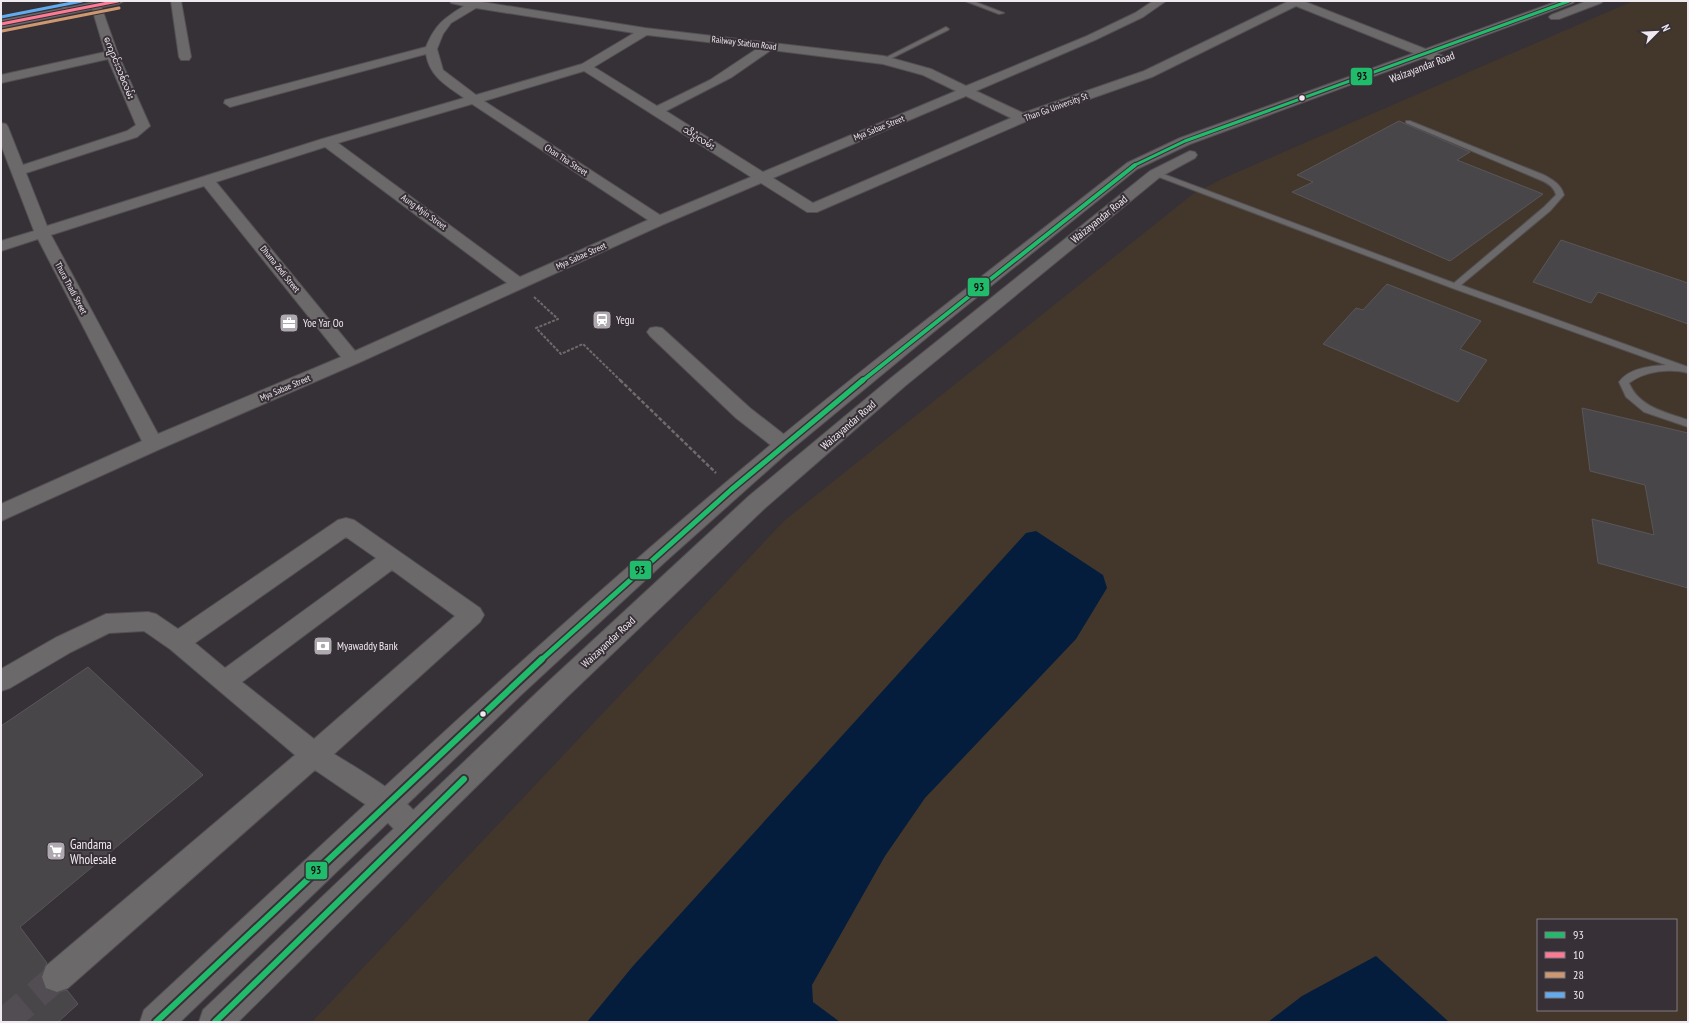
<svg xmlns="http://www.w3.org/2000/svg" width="1689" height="1023" font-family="'PT Sans Narrow','Noto Sans Myanmar',sans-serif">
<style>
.industrial{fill:#43372c;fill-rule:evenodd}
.water{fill:#051d3d}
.building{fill:#494649;stroke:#595659}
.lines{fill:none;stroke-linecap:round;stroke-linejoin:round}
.minor-tunnel{stroke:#524d52;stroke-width:28;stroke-dasharray:28 14;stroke-linecap:butt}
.service-casing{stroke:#534f53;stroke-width:2}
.minor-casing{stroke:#534f53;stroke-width:2}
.primary-casing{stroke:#534f53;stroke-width:2}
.path-far1{stroke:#6d6b6c;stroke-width:2;stroke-dasharray:3 1.5;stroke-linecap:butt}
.path{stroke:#6d6b6c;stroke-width:2.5;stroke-dasharray:4 2;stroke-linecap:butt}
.service{fill:#6b6969;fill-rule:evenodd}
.minor{fill:#6b6969;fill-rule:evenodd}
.primary{fill:#6c696b;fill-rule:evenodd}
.bus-1-far3-casing{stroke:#373037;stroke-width:5}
.bus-1-far2-casing{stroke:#373037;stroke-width:6}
.bus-1-far1-casing{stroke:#373037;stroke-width:8}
.bus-1-casing{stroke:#373037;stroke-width:10}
.bus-2-casing{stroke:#373037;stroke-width:5}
.bus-3-casing{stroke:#373037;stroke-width:5}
.bus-4-casing{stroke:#373037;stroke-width:5}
.bus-1-far3{stroke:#20bc6c;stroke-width:3}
.bus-1-far2{stroke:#20bc6c;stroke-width:4}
.bus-1-far1{stroke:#20bc6c;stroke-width:5}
.bus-1{stroke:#20bc6c;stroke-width:6}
.bus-2{stroke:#fe7a93;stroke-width:3}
.bus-3{stroke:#cd976f;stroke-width:3}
.bus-4{stroke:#60acee;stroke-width:3}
.bus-dot{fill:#efeaef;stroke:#373037;stroke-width:1.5}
.labels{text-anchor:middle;stroke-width:4;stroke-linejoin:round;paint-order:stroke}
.far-street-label{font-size:9px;fill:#efeaef;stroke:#373037}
.street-label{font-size:11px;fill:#efeaef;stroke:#373037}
.poi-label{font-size:11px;fill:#efeaef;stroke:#373037;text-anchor:start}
.near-poi-label{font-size:13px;fill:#efeaef;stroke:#373037;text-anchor:start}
.line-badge{stroke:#373037;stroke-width:1.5}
.pale-badge-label{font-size:11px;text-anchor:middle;font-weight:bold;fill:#111}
</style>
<rect width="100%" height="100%" fill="#363136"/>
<path class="industrial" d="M1633 1H1688V1022H312L784 521 1193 194 1224 178ZM1538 920H1676V1010H1538Z"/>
<path class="water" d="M1036 531 1103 575 1107 588 1076 639 925 798 885 856 812 985 813 1002 840 1022H587L633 966 1026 533Z
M1376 956 1449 1022H1268L1302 996Z"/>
<path class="building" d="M1399 121 1470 152 1457 160 1543 194 1450 261 1292 192 1313 182 1297 175Z
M1561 240 1688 283V324L1598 292 1591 303 1533 282Z
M1387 284 1481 321 1460 349 1487 360 1458 402 1323 344 1356 308 1363 310Z
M1582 408 1688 433V588L1598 563 1592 519 1654 535 1645 485 1590 471Z
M88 667 203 775 20 927 47 963 41 976 45 989 56 993 67 990 78 1004 58 1022H1V726Z"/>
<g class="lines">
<path class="minor-tunnel" d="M4 1022 57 977"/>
<g class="service-casing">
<path id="service" d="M59 1H65L68 12H64Z
M965 1H973L1004 13 999 14Z
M946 27 949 29 948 30 886 61 881 60Z
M1406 121H1410L1544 175C1553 180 1561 184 1564 195L1550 211 1461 285 1688 367V373C1670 368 1645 371 1629 383 1639 407 1665 412 1688 420V427L1644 412 1626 397 1619 382C1629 368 1650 366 1666 365L1452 288 1151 174 1158 172 1454 283 1544 207 1556 195C1554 186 1546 182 1538 179L1406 123Z"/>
</g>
<g class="minor-casing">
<path id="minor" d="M171 1H181L191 57 189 60H181L179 57Z
M450 1H476L645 28 884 56 931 69 966 86 1087 36 1135 13 1153 1H1166L1143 17 1095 40 976 91 1023 113 1144 71 1289 1H1303L1446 57 1448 60 1446 63H1438L1296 6 1152 77 1027 121 817 212H807L761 183 664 224 358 363 160 449 1 521V504L142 441 38 239 1 251V241L34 231 1 145V123L6 124 8 127 23 165 127 131 136 125 108 59 1 83V75L105 52 91 5 96 2 100 3 118 54 150 126 137 137 26 173 47 226 322 139 464 98C446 85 430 77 426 54L230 107 224 103 225 100 426 47C435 25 444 18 464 6L451 3ZM476 8 634 33 582 64 476 95 443 70 437 49 443 34 451 23ZM647 35 758 48 710 80 657 106 594 67ZM771 50 883 64 923 75 956 91 763 172 666 111 732 77ZM584 71 751 177 660 215 484 101ZM966 96 1011 118 813 203 773 178ZM472 104 648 220 520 277 338 143ZM325 147 507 283 355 351 216 182ZM204 186 341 357 158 434 51 235Z
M656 327 662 328 750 408 791 440 794 445 791 450 784 452 777 450 736 418 650 336 647 332 650 328Z
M346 518 354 520 480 608 484 615 480 622 334 754C361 771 414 800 427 829L423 838 413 842 403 838 378 813 315 770 68 988 57 992 46 988 42 977 46 966 295 755 170 649 144 631 109 633 71 652 10 688 1 691V669L55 638 106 614 148 612 156 614 178 629 338 520ZM346 537 376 558 225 668 195 643ZM392 570 455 616 314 739 242 682Z"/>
</g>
<g class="primary-casing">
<path id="primary" d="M100 1H124L118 4 1 28V20Z
M1558 1H1575L1573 3 1190 144 1137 169 936 330 787 453 666 561 522 694 180 1022H140L144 1010C335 833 525 653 724 484 855 373 992 269 1127 163L1180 138Z
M1587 1H1603L1601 3 1559 19H1551L1549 17 1551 15Z
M1190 151 1195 152 1197 155 1195 158 1160 177 905 386 765 508 567 697 238 1022H199L203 1010 549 681 749 496 891 378 1150 171Z"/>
</g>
<path class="path-far1" d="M534 297 558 319 536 328 561 354 583 344 621 381"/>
<path class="path" d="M620 380 716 473"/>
<use href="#service" class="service"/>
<use href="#minor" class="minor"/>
<use href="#primary" class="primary"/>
<g class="bus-1-far3-casing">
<path id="bus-1-far3" d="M1133 166 1185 141 1569 1"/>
</g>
<g class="bus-1-far2-casing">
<path id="bus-1-far2" d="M862 381 1135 165"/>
</g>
<g class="bus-1-far1-casing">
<path id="bus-1-far1" d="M541 660 731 490 863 380"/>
</g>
<g class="bus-1-casing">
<path id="bus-1" d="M156 1022 542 659
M215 1022 464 779"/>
</g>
<g class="bus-2-casing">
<path id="bus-2" d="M1 24 118 1"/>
</g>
<g class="bus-3-casing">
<path id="bus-3" d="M2 31 119 8"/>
</g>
<g class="bus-4-casing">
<path id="bus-4" d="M1 17 82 1"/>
</g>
<use href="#bus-1-far3" class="bus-1-far3"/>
<use href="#bus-1-far2" class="bus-1-far2"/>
<use href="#bus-1-far1" class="bus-1-far1"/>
<use href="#bus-1" class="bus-1"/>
<use href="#bus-2" class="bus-2"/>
<use href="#bus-3" class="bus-3"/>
<use href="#bus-4" class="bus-4"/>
</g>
<defs>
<g id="station-square" transform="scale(1)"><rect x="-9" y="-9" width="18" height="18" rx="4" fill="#aea9ae" stroke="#373037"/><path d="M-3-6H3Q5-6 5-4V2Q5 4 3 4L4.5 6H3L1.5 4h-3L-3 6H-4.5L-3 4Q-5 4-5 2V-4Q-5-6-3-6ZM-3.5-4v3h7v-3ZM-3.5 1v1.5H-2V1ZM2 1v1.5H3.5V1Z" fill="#fff"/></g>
<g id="office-square" transform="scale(1)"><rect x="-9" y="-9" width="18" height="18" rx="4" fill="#aea9ae" stroke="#373037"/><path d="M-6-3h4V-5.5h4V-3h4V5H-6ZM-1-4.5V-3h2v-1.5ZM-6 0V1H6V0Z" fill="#fff"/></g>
<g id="bank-square" transform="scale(1)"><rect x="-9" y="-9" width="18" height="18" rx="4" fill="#aea9ae" stroke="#373037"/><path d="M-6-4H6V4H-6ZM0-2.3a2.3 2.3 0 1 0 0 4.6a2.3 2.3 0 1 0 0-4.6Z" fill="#fff"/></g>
<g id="supermarket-square" transform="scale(1)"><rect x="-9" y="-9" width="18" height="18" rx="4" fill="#aea9ae" stroke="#373037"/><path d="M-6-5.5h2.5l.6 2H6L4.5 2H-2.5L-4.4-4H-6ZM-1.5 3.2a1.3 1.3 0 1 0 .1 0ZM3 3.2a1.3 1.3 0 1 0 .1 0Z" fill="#fff"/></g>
</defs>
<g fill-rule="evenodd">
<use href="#station-square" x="602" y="320"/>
<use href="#office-square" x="289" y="323"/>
<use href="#bank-square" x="323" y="646"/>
<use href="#supermarket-square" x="56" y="851"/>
</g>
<g class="bus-dot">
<circle cx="1302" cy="98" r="3.5"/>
<circle cx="483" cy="714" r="3.5"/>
</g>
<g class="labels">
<g class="far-street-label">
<text transform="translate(744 43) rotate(7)" y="3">Railway Station Road</text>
<text transform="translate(119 68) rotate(68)" y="3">ကျောင်းသစ်လမ်း</text>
<text transform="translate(1056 107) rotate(-20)" y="3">Than Ga University St</text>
<text transform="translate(879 128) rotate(-22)" y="3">Mya Sabae Street</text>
<text transform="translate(699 138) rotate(32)" y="3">သိပ္ပံလမ်း</text>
<text transform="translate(566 160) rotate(33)" y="3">Chan Tha Street</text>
<text transform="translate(424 212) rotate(36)" y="3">Aung Myin Street</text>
<text transform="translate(581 256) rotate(-24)" y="3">Mya Sabae Street</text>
<text transform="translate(280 269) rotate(51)" y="3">Dhama Zedi Street</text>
<text transform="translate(71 288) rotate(62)" y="3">Thura Thadi Street</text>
<text transform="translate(285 388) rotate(-23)" y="3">Mya Sabae Street</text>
</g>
<g class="street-label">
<text transform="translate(1422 67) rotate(-21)" y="4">Waizayandar Road</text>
<text transform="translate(1099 219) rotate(-39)" y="4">Waizayandar Road</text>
<text transform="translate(848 425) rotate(-41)" y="4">Waizayandar Road</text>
<text transform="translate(608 642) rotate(-43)" y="4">Waizayandar Road</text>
</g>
<g class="poi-label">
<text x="616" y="324">Yegu</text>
<text x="303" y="327">Yoe Yar Oo</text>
<text x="337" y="650">Myawaddy Bank</text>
</g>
<g class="near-poi-label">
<text x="70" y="849">Gandama<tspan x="70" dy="15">Wholesale</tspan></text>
</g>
</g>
<g class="line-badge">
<rect x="1350" y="67" width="23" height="19" rx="4" fill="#20bc6c"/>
<rect x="967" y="277" width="23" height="20" rx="4" fill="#20bc6c"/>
<rect x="629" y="560" width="23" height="20" rx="4" fill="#20bc6c"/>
<rect x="305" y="861" width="23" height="19" rx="4" fill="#20bc6c"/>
</g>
<g class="pale-badge-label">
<text x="1362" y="80">93</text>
<text x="979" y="291">93</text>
<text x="640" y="574">93</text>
<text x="316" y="874">93</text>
</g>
<rect width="1689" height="1023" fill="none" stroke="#efeaef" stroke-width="4"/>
<rect x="1537" y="919" width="140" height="92" fill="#373037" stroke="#817a81"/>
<rect x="1545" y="932" width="20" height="6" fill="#20bc6c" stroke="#817a81"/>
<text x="1573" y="939" font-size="12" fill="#efeaef">93</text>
<rect x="1545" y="952" width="20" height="6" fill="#fe7a93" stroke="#817a81"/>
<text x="1573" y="959" font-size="12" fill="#efeaef">10</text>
<rect x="1545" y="972" width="20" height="6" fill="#cd976f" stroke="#817a81"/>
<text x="1573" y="979" font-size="12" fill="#efeaef">28</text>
<rect x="1545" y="992" width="20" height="6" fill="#60acee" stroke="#817a81"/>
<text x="1573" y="999" font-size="12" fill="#efeaef">30</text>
<g transform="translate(1657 32) rotate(66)" stroke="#373037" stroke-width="3" paint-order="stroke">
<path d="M0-3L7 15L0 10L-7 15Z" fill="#efeaef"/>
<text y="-6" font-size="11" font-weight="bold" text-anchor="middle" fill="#efeaef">N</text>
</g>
</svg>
